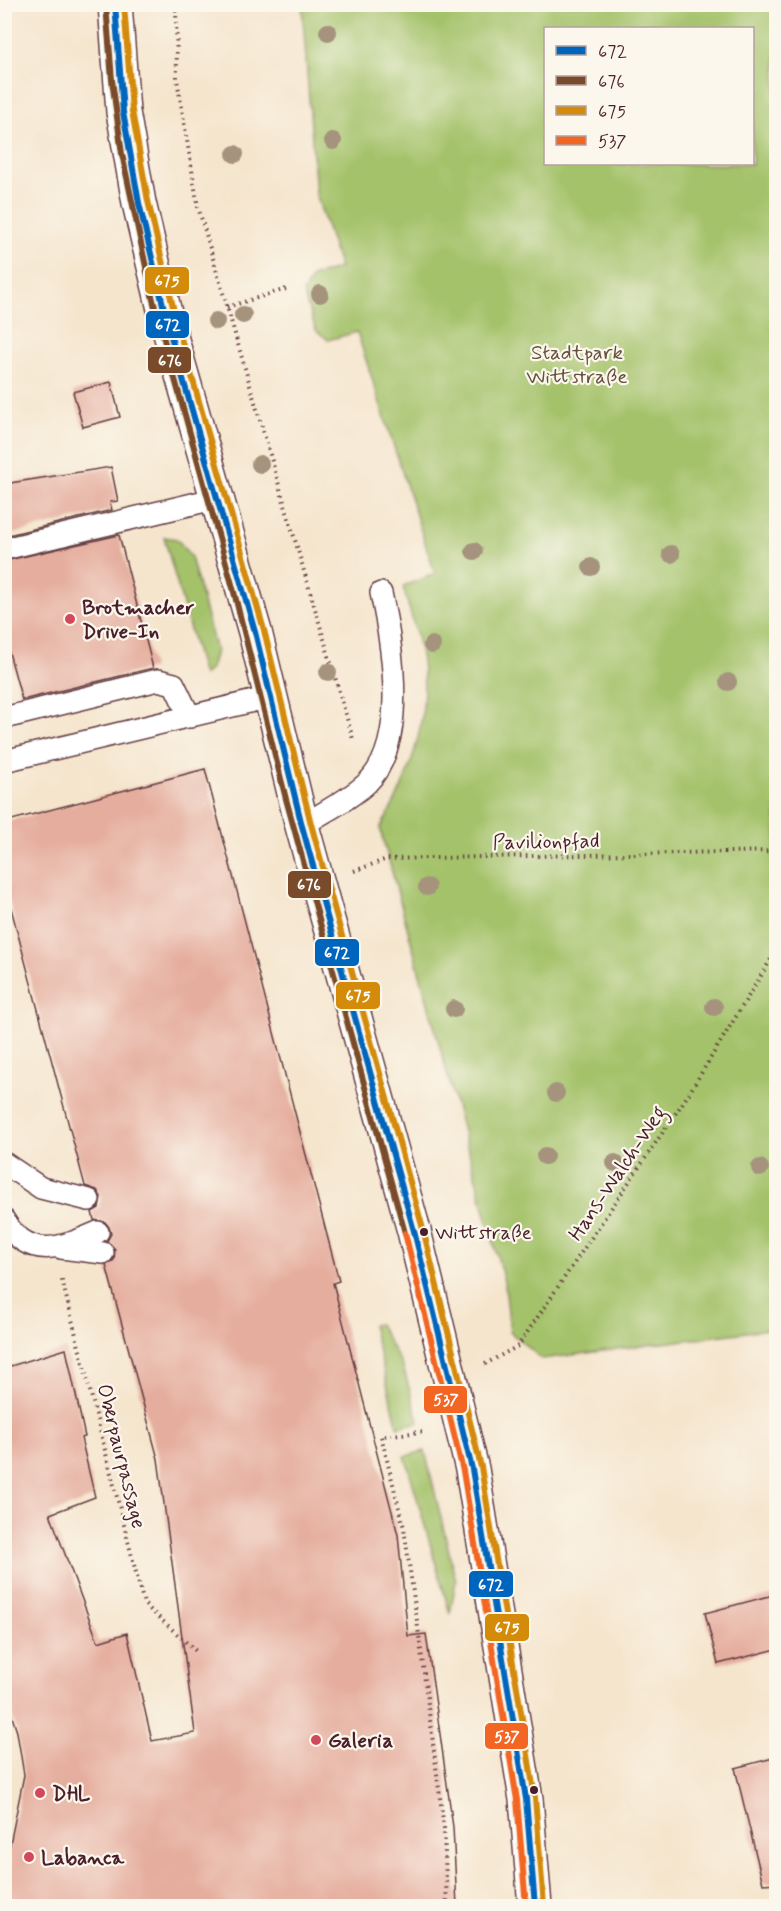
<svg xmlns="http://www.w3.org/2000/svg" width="781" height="1911" font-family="Mynerve,sans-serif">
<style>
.green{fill:#a4c26a;stroke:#77704a;stroke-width:1.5;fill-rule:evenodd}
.building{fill:#e5ad9e}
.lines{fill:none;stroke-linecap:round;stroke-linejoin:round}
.service-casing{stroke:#643d43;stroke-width:24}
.primary-casing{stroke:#643d43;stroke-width:36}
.path{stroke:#643d43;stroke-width:4;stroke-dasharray:1.5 4.5;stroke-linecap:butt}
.service{stroke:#fff;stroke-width:21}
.primary{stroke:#fff;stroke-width:33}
.bus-1-casing{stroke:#fbf7ec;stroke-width:10}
.bus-2-casing{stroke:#fbf7ec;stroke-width:10}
.bus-3-casing{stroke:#fbf7ec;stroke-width:10}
.bus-4-casing{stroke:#fbf7ec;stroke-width:10}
.bus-1{stroke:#0065bd;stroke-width:6}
.bus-2{stroke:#7a4b2a;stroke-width:6}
.bus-3{stroke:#d48b09;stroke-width:6}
.bus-4{stroke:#f26522;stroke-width:6}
.tree{fill:#a6937e}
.poi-dot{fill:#d1495b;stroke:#fbf7ec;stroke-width:2}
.bus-dot{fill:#4a1f2b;stroke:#fbf7ec;stroke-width:2}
.labels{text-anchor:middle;stroke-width:4.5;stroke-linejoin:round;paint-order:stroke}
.bus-label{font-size:20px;fill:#4a1f2b;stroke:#fbf7ec;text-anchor:start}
.park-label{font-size:21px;fill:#65503e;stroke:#fbf7ec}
.poi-label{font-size:21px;font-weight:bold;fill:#4a1f2b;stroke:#fbf7ec;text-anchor:start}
.street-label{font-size:21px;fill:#4a1f2b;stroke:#fbf7ec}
.line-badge{stroke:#fbf7ec;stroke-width:2}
.badge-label{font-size:16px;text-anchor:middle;font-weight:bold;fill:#fff}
</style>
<rect width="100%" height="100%" fill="#fbf7ec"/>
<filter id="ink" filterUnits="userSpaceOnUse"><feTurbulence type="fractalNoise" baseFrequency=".0167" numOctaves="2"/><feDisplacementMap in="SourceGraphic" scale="12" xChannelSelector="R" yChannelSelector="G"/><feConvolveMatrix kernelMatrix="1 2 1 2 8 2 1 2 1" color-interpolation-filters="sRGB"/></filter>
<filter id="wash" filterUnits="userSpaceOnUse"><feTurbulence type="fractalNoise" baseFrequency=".008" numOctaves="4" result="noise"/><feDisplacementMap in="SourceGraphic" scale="24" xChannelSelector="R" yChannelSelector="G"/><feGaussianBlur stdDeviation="1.35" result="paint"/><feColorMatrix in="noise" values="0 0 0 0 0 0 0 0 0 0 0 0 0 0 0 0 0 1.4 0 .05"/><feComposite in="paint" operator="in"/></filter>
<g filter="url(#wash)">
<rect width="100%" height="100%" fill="#f5e5cd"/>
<path class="green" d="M302 5H776V1328L542 1359 510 1332 505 1285 380 828C410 780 430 719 422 662 419 636 409 611 403 586L435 574 357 332 328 340 316 330 303 292 312 277 340 268 316 194ZM546 28H752V164H546Z
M164 537 177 539 191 557 216 651 211 668 203 676Z
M379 1324 403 1367 419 1422 398 1427 372 1325Z
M425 1451 456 1581 450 1614 405 1456Z"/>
<g id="blocks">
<path class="building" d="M111 382 120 417 83 427 73 392Z
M111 467 118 501 110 502 112 510 4 536V484Z
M119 535 153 668 22 700 4 634V561Z
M205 769 339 1281 333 1283 398 1535 408 1636 426 1634 453 1827 457 1906H4V1874L24 1775 17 1732 4 1692V1368L66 1349 85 1437 81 1438 95 1497 50 1514 98 1642 127 1633 152 1741 195 1733 158 1459 106 1265 114 1260 115 1249 107 1241 111 1234 109 1227 105 1222 94 1220 92 1212 99 1208 101 1197 97 1190 85 1186 4 882V822Z
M777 1594V1649L718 1664 705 1613Z
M777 1757V1883L763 1884 735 1768Z"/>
</g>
</g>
<g filter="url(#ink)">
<use href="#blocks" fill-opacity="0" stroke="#643d43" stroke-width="1.5"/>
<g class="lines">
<g class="service-casing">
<path id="service" d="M4 549 218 498
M4 718 158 680 174 684 190 717
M4 761 270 697
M302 826C323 812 349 800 367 783 409 742 392 644 381 593
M4 1163 41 1188 89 1200
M4 1220C29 1262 63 1247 98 1232
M61 1248 103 1253"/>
</g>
<g class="primary-casing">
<path id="primary" d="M115 4 123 112 139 203 168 326 255 632 302 826 414 1231 472 1469 526 1799 535 1906"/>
</g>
<path class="path" d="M176 4 177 79 198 207 353 739
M227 307 286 289
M354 871 387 859 776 851
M62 1280 144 1604 196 1651
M485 1364 518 1346 688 1095 776 951
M422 1432 381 1436 404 1528 419 1635 444 1828 447 1906"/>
<use href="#service" class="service"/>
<use href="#primary" class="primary"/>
<g class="bus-1-casing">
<path id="bus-1" d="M115 4 123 112 139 203 168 326 255 632 302 826 414 1231 472 1469 526 1799 535 1906"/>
</g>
<g class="bus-2-casing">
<path id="bus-2" d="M106 5 112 80 122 154 153 300 233 588 286 799 405 1233"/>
</g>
<g class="bus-3-casing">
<path id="bus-3" d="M124 4 132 111 148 201 177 324 264 630 311 824 423 1229 481 1467 535 1798 544 1905"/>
</g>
<g class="bus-4-casing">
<path id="bus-4" d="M405 1233 463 1471 517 1800 526 1906"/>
</g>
<use href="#bus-1" class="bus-1"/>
<use href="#bus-2" class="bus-2"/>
<use href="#bus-3" class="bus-3"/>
<use href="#bus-4" class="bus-4"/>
</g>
<g class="tree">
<circle cx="328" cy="32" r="9"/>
<circle cx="333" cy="141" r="9"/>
<circle cx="235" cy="154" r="9"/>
<circle cx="320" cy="294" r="9"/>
<circle cx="243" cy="315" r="9"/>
<circle cx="216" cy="321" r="9"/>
<circle cx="260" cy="464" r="9"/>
<circle cx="474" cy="551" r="9"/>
<circle cx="671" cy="554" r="9"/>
<circle cx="591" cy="567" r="9"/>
<circle cx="432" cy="645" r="9"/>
<circle cx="328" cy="672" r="9"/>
<circle cx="728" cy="682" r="9"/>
<circle cx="427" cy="887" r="9"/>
<circle cx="714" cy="1007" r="9"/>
<circle cx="454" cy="1009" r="9"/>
<circle cx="556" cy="1093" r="9"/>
<circle cx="545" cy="1156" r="9"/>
<circle cx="615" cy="1163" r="9"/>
<circle cx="760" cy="1168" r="9"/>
</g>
</g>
<g class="poi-dot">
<circle cx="70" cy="619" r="6"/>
<circle cx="316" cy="1740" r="6"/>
<circle cx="40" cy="1793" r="6"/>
<circle cx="29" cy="1857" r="6"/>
</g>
<g class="bus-dot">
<circle cx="424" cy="1232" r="5"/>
<circle cx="534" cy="1790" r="5"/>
</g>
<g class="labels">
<g class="bus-label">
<text x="435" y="1239">Wittstraße</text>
</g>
<g class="park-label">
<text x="577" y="359">Stadtpark<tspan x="577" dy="24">Wittstraße</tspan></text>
</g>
<g class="poi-label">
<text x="82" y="614">Brotmacher<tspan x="82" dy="24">Drive-In</tspan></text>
<text x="328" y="1747">Galeria</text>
<text x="52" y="1800">DHL</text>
<text x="41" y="1864">Labanca</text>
</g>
<g class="street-label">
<text transform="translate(546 841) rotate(-1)" y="7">Pavilionpfad</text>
<text transform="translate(617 1173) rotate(-56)" y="7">Hans-Walch-Weg</text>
<text transform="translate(122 1456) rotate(76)" y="7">Oberpaurpassage</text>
</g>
</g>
<g class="line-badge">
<rect x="144" y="266" width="46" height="29" rx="6" fill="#d48b09"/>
<rect x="145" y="310" width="45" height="29" rx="6" fill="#0065bd"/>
<rect x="147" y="346" width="45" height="28" rx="6" fill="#7a4b2a"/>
<rect x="287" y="870" width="45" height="29" rx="6" fill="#7a4b2a"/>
<rect x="314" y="938" width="46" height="29" rx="6" fill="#0065bd"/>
<rect x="335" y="981" width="46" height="29" rx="6" fill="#d48b09"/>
<rect x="423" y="1385" width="45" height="29" rx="6" fill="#f26522"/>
<rect x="468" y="1570" width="46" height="28" rx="6" fill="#0065bd"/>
<rect x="484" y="1613" width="46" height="29" rx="6" fill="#d48b09"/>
<rect x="484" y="1722" width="45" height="28" rx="6" fill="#f26522"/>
</g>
<g class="badge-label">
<text x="167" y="286">675</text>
<text x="168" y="330">672</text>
<text x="170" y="366">676</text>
<text x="309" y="890">676</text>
<text x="337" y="958">672</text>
<text x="358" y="1001">675</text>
<text x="446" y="1405">537</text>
<text x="491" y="1590">672</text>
<text x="507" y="1633">675</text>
<text x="507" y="1742">537</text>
</g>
<rect width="781" height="1911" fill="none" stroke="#fbf7ec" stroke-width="24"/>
<rect x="544" y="27" width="210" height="138" fill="#fbf7ec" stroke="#b4a19f" stroke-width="1.5"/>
<rect x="556" y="46" width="30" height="9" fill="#0065bd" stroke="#b4a19f" stroke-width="1.5"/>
<text x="598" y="57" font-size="18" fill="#4a1f2b">672</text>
<rect x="556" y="76" width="30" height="9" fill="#7a4b2a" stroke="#b4a19f" stroke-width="1.5"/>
<text x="598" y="87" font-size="18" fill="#4a1f2b">676</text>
<rect x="556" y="106" width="30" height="9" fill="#d48b09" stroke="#b4a19f" stroke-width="1.5"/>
<text x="598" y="117" font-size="18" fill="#4a1f2b">675</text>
<rect x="556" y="136" width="30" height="9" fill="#f26522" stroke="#b4a19f" stroke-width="1.5"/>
<text x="598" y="147" font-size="18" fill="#4a1f2b">537</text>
</svg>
